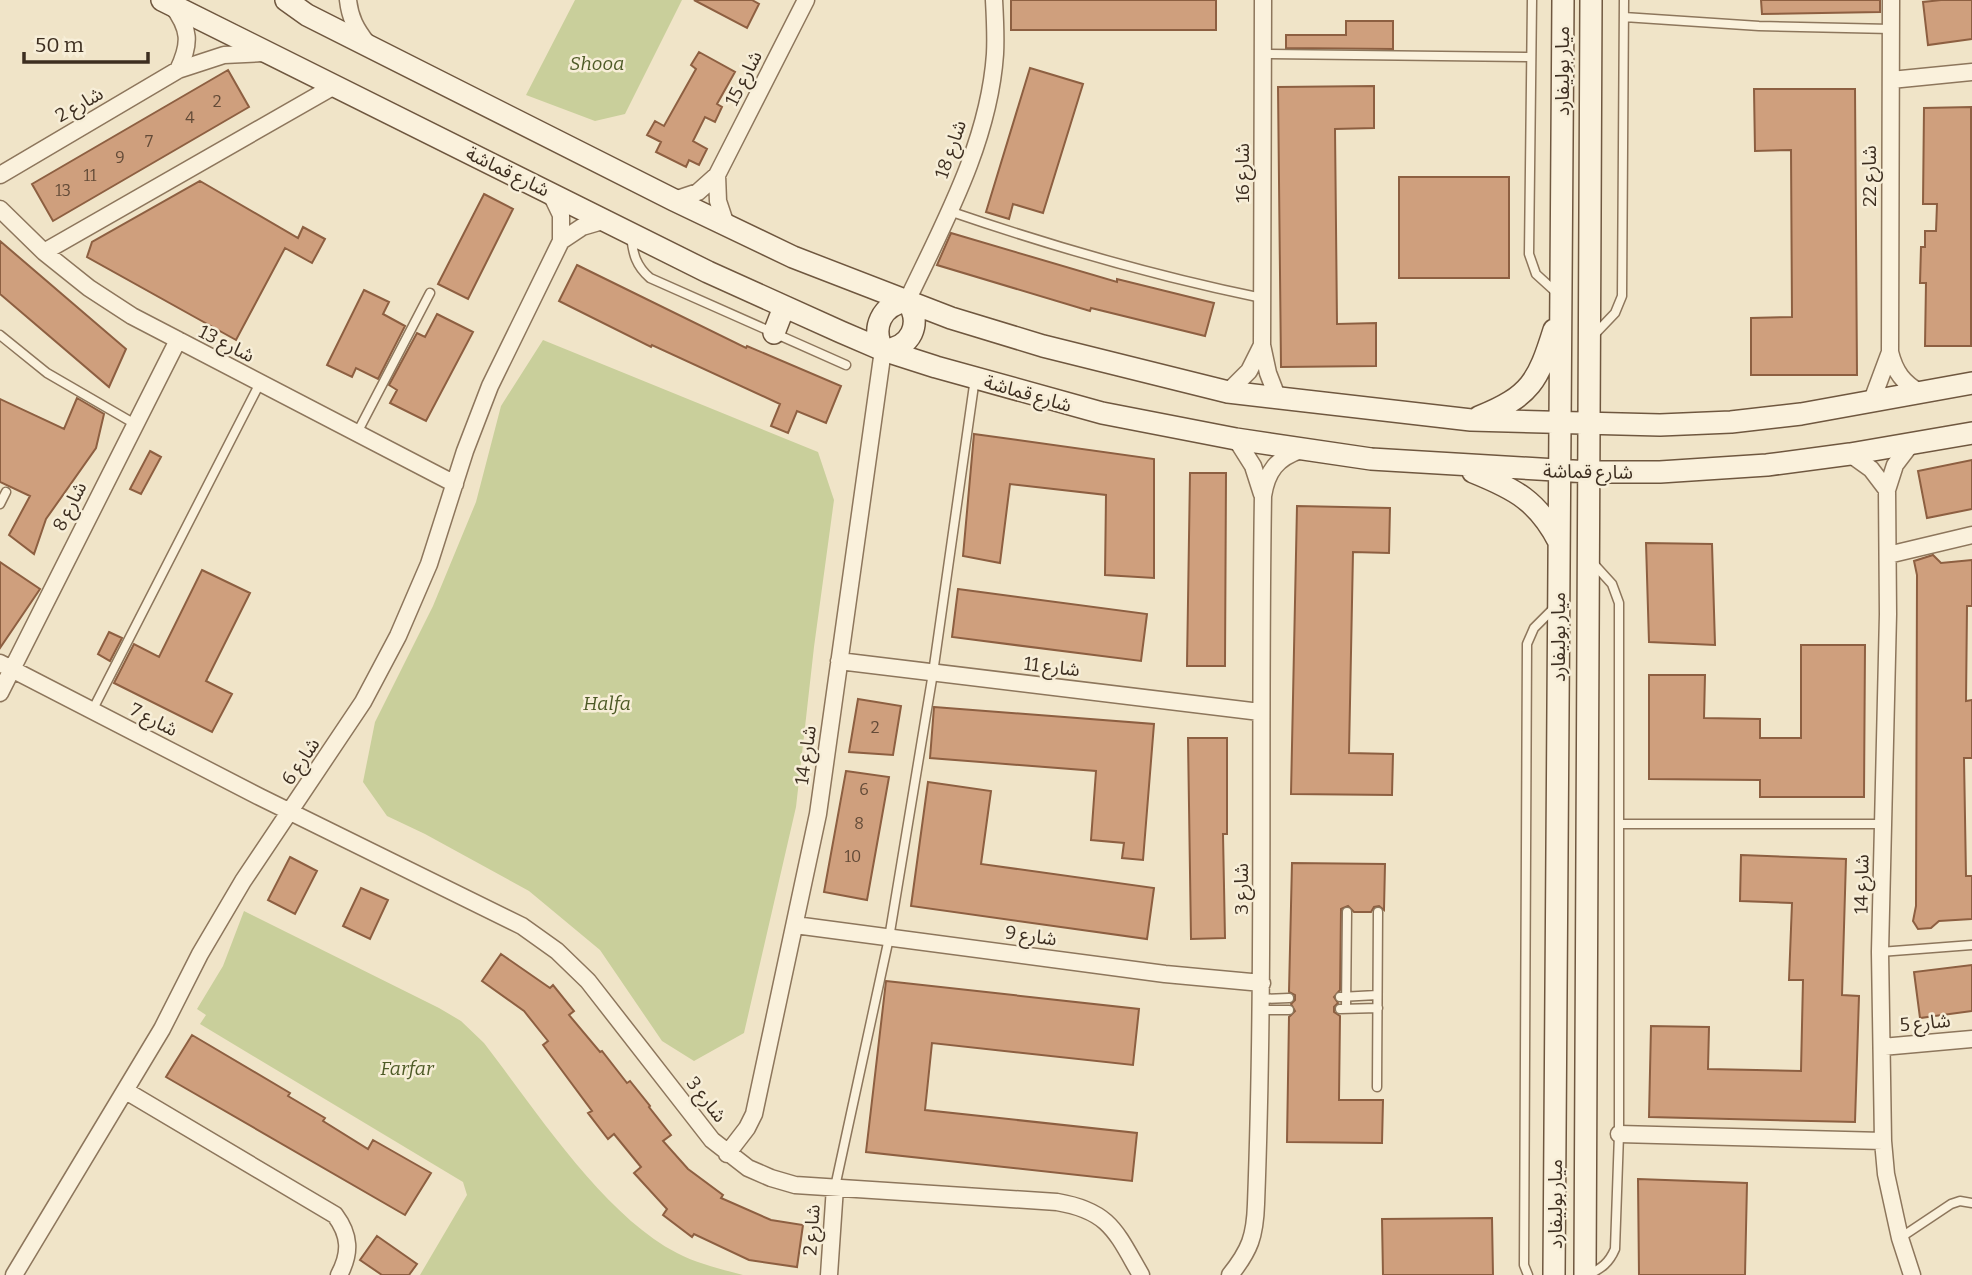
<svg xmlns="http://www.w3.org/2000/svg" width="1972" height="1275" font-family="Bitter,'Noto Sans Arabic',serif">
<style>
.green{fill:#c9cf9b}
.building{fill:#cf9f7d;stroke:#8d5f41;stroke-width:2}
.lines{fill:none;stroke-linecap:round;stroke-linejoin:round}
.lane-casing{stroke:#8d765c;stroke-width:11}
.street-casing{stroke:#8d765c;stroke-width:19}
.secondary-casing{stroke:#6f573f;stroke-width:24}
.lane{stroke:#faf1dc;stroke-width:8}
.street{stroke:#faf1dc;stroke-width:16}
.secondary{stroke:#faf1dc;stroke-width:21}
.labels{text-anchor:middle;stroke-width:5;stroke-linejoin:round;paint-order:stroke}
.number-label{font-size:16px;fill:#624a37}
.park-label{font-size:19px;font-style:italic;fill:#4d5a26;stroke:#f7eed8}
.street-label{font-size:19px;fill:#3d2e20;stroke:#f7eed8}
</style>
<rect width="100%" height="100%" fill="#f0e4c8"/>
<path class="green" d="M575 0H682L625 114 595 121 526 95Z
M543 340 818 452 834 500 814 647 796 807 744 1033 694 1061 662 1041 600 950 529 891 425 834 387 816 363 782 375 722 433 606 476 502 501 406Z
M244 911 439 1008 461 1021 484 1043C535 1109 603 1215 677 1253 698 1264 721 1269 743 1275H420L467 1195 463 1182 200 1024 206 1015 197 1009 223 966Z"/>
<path class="building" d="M694 0H752L759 4 747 28Z
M1011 0H1216V30H1011Z
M1761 0H1880V12L1762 14Z
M1941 0H1972V39L1928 45 1923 2Z
M1346 21H1393V49L1286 48V35H1346Z
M699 52 735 72 717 104 722 107 715 122 705 117 693 141 707 149 699 165 689 160 686 167 656 152 661 142 647 135 655 121 664 126 696 69 691 65Z
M1030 68 1083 84 1043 213 1013 204 1009 219 986 212Z
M228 70 249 107 53 221 32 184Z
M1374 86V128L1335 129 1337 324 1376 323V366L1281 367 1278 87Z
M1754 89H1855L1857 375H1751V318L1792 317 1791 150 1755 151Z
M1971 107V346H1925L1926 283H1920L1921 247H1925V231H1936L1937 204H1923L1924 108Z
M1399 177H1509V278H1399Z
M200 181 298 238 303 227 325 239 312 263 285 248 236 340 87 257 92 242Z
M484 194 513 209 468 299 438 284Z
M951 233 1117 282V279L1214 303 1205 336 1091 308 1090 311 937 265Z
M0 241 126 349 109 387 0 294Z
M577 265 746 348 747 346 841 386 826 423 797 411 788 433 771 426 780 404 652 345 651 347 559 301Z
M364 290 389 302 383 314 405 326 378 379 356 368 352 377 327 365Z
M437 314 473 332 426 421 390 403 397 390 389 385 417 333 425 337Z
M77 398 104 414 96 448 46 519 34 554 9 535 30 496 0 482V399L64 429Z
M974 434 1154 459V578L1105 575 1106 495 1010 484 1000 563 963 556Z
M150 451 161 457 141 494 130 489Z
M1972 460V509L1927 518 1918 471Z
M1190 473H1226L1225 666H1187Z
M1297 506 1390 508 1389 553 1353 552 1349 753 1393 754 1392 795 1291 794Z
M1646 543 1712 544 1715 645 1649 642Z
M1933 555 1941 563 1972 560V606H1967L1966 701 1972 700V758H1964L1966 876H1972V919L1939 921 1931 928 1918 929 1913 921 1916 906 1917 575 1914 561Z
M0 562 40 589 0 648Z
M202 570 250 593 206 681 232 694 212 732 114 683 134 644 159 657Z
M958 589 1147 614 1141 661 952 637Z
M109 632 122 638 110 661 98 654Z
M1801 645H1865L1864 797H1760V780L1649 779V675H1705L1704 718 1760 719V738H1801Z
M858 699 901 706 893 755 849 752Z
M934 707 1154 724 1143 860 1122 858 1124 843 1091 840 1096 771 930 758Z
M1188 738H1227V834H1223L1225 938 1191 939Z
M846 771 889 777 867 900 824 892Z
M928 782 991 791 981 864 1154 888 1147 939 911 906Z
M1741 855 1846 859 1842 995 1859 996 1855 1122 1649 1117 1651 1026 1709 1027 1708 1069 1801 1071 1803 980H1789L1792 903 1740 901Z
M290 857 317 871 295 914 268 900Z
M1292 863 1385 864 1384 910 1379 906 1374 907 1371 912H1354L1348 906 1341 909 1340 990 1334 997 1338 1003 1334 1007V1012L1340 1016 1339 1100H1383L1382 1143 1287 1142 1289 1017 1295 1011 1291 1004 1295 1000V995L1289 992Z
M361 888 388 900 370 939 343 926Z
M501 954 550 988 553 985 574 1011 569 1015 600 1052 602 1051 627 1083 630 1081 650 1106 649 1107 671 1135 663 1141 688 1169 723 1195 721 1198 771 1220 803 1225 797 1267 749 1260 694 1234 692 1237 663 1215 667 1209 634 1173 641 1167 614 1134 608 1139 588 1113 592 1111 543 1045 548 1041 524 1011 482 981Z
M1972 965V1011L1920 1018 1914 972Z
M886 981 1139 1009 1133 1065 932 1043 925 1110 1137 1133 1132 1181 866 1152Z
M192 1035 290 1093 288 1096 325 1118 323 1121 368 1149 373 1140 431 1173 405 1215 166 1077Z
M1638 1179 1747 1183 1745 1275H1639Z
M1492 1218 1493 1275H1383L1382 1219Z
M377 1236 417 1264 409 1275H382L360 1260Z"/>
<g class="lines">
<g class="lane-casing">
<path id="lane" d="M1532 0 1529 254 1536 274 1558 294
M1624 17 1759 26 1891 29
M1263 54 1531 57
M949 211C1054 247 1154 276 1262 298
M631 236C633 254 636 266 650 278L846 365
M0 335 47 373 135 424
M1594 335 1615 313 1622 296 1624 0
M357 433 430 293
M0 504 6 492
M92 711 260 383
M1619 824H1883
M1880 952 1972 945
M1340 997 1377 995
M1261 999 1289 998
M1340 1009 1378 1008
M1346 1009 1347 912
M1261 1010H1289
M1377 1087 1378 912
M835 1187 889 938 933 673 975 378
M1900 1238 1951 1204 1960 1201 1972 1203
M1528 1275 1524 1265 1527 644 1534 628 1554 608
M1588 1275C1602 1268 1609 1263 1615 1249L1619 1134V603L1612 584 1592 562"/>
</g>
<g class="street-casing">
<path id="street" d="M348 0C350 18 356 29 367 43
M1263 0 1262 345 1268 373 1278 399
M1891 0 1890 352C1895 372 1903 383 1921 393
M172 5C190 29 191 43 178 70
M1891 80 1972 72
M0 175 178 70 224 55 264 53
M717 175 718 201 726 225
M674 200 698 192 717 175 806 0
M0 209 44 252 89 288 132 316 455 484
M561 241 582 227 606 220
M44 252 336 85
M907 301C944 223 989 142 995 54 996 36 995 18 994 0
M1228 392 1249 371 1262 345
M1871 403 1890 352
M1236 439 1253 466 1262 494
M1911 444 1895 465 1887 490 1888 614 1880 952 1883 1141 1886 1174 1900 1238 1912 1275
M1850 454 1871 469 1887 490
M1888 555 1972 535
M839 661 1260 712
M0 663 260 797 522 926 557 951 588 981 712 1140 748 1168 771 1178 795 1185 1057 1202C1110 1211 1116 1232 1141 1275
M0 693 178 340
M795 925 1165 974 1262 983
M1882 1047 1972 1039
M126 1091 335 1215C350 1235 351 1253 339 1275
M1619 1134 1883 1141
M727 1154 747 1128 754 1114 818 814 883 350
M14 1275 162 1029 200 954 243 881 363 702 398 636 429 564 465 451 490 386 561 241V215L550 192
M829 1275 835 1187
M1230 1275C1250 1250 1255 1236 1256 1204 1265 968 1259 732 1263 496 1267 471 1277 458 1301 450"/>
</g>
<g class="secondary-casing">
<path id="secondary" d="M162 0 708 272 841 332 883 350 936 367 1102 413 1236 439 1371 459 1589 472H1660L1767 465 1850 454 1972 433
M286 0 307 15 674 200 793 257 951 318 1043 346 1228 392 1471 420 1660 425 1731 422 1801 414 1972 383
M907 301C923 323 911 349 883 350 871 328 881 305 907 301Z
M774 333 784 307
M1479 417C1531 396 1538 381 1554 330
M1473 472C1515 489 1538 501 1559 542
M1554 1275 1563 0
M1585 1275 1591 0"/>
</g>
<use href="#lane" class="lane"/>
<use href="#street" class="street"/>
<use href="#secondary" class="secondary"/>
</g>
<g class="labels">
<g class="number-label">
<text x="217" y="107">2</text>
<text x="190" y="123">4</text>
<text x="149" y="147">7</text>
<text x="120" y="163">9</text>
<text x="90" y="181">11</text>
<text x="63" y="196">13</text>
<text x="875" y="733">2</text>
<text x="864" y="795">6</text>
<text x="859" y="829">8</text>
<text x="853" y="862">10</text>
</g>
<g class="park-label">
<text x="597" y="70">Shooa</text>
<text x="607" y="710">Halfa</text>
<text x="407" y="1075">Farfar</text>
</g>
<g class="street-label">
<text transform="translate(1562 71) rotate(-90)" y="7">ميار بوليفارد</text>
<text transform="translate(743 78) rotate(-63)" y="7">شارع 15</text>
<text transform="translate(79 104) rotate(-30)" y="7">شارع 2</text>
<text transform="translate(950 149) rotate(-71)" y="7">شارع 18</text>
<text transform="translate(508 171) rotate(26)" y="7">شارع قماشة</text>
<text transform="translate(1242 173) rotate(-90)" y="7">شارع 16</text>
<text transform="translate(1869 176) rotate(-90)" y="7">شارع 22</text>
<text transform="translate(227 343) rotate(27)" y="7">شارع 13</text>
<text transform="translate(1028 393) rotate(16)" y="7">شارع قماشة</text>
<text transform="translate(1588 471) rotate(1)" y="7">شارع قماشة</text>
<text transform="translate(69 506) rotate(-63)" y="7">شارع 8</text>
<text transform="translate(1558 637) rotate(-90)" y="7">ميار بوليفارد</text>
<text transform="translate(1052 666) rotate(7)" y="7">شارع 11</text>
<text transform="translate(154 719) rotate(27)" y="7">شارع 7</text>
<text transform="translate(805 755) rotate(-82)" y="7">شارع 14</text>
<text transform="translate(300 761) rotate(-56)" y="7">شارع 6</text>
<text transform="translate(1861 884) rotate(-89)" y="7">شارع 14</text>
<text transform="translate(1241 889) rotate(-90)" y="7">شارع 3</text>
<text transform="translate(1031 935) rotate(8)" y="7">شارع 9</text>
<text transform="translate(1925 1022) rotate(-5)" y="7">شارع 5</text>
<text transform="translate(707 1099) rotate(52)" y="7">شارع 3</text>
<text transform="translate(1555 1204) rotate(-90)" y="7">ميار بوليفارد</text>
<text transform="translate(811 1230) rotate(-86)" y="7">شارع 2</text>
</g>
</g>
<path d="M24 52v10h124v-10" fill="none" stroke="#3d2e20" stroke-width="3.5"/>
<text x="35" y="52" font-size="21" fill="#3d2e20" stroke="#f7eed8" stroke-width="5" paint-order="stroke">50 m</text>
</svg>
